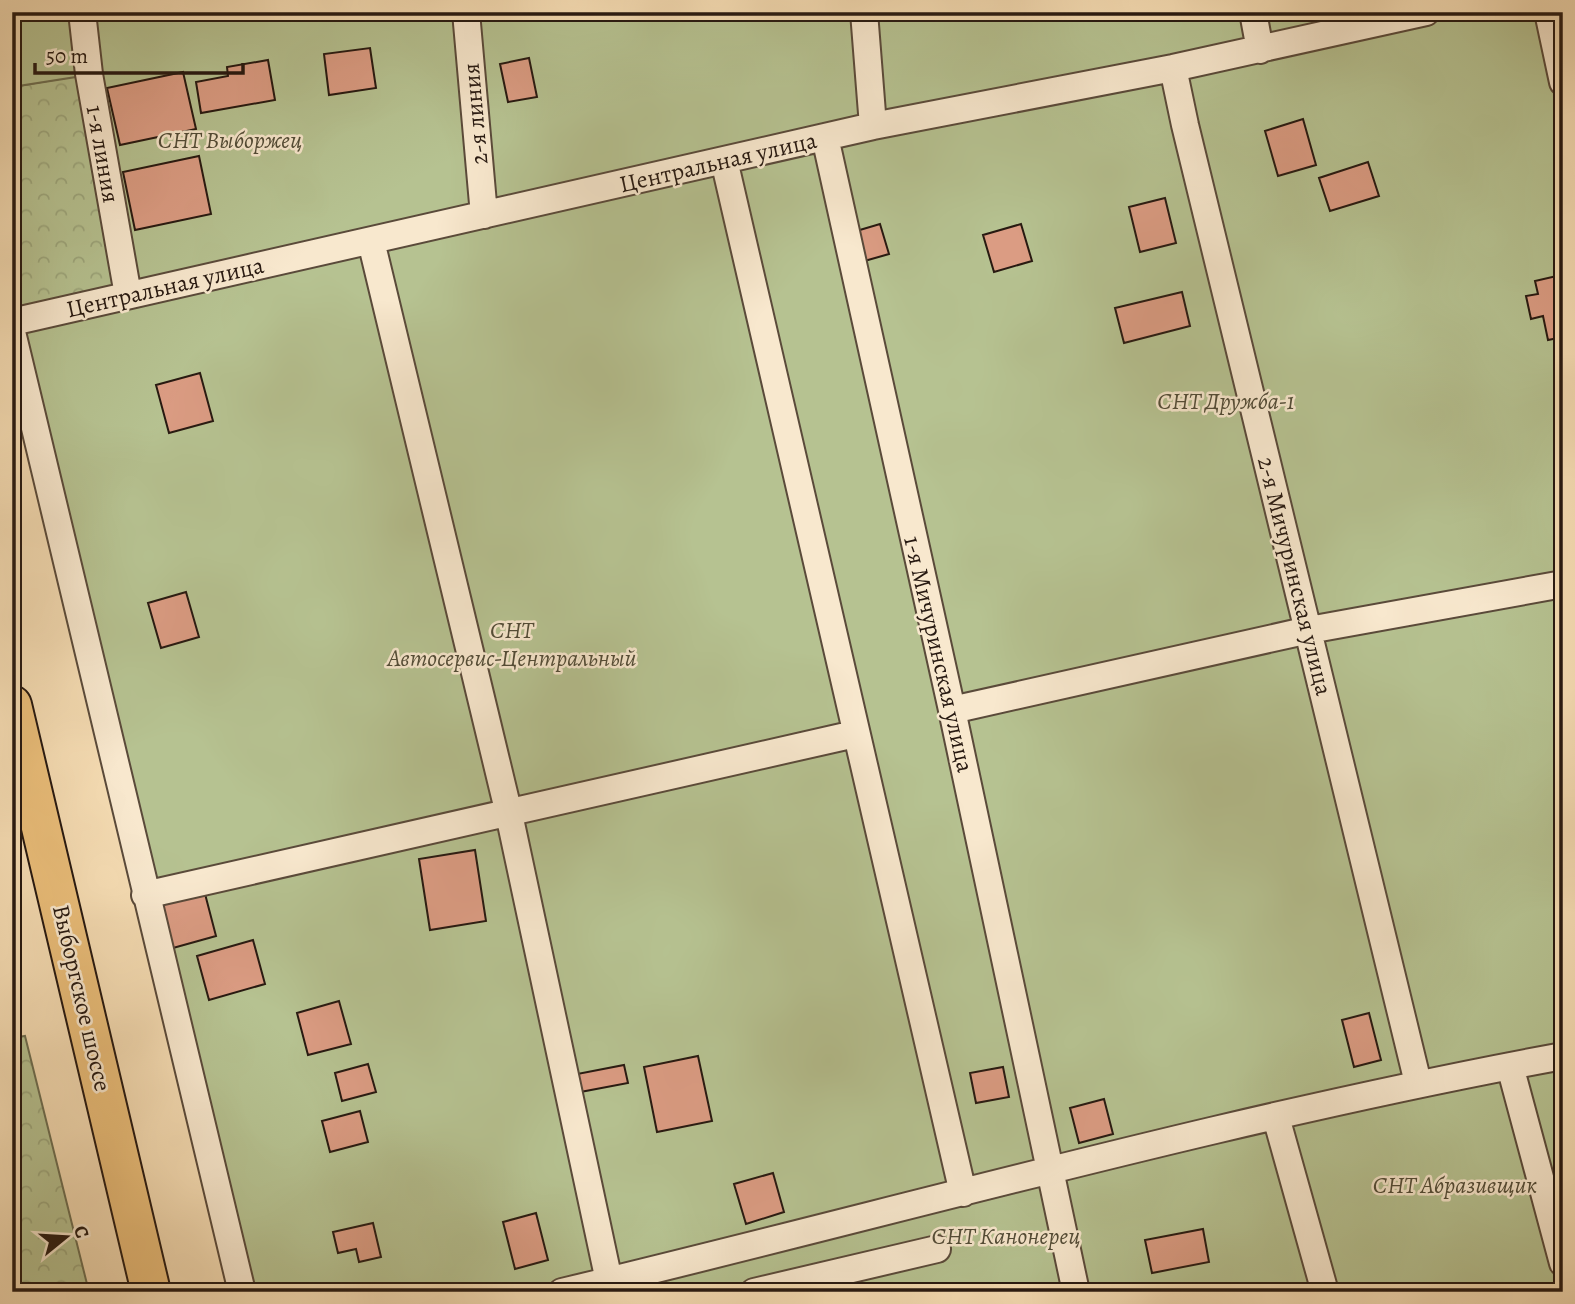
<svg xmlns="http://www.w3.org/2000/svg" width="1575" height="1304" font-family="Alegreya,serif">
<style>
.forest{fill:url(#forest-crowns);stroke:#6e6e51;stroke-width:2}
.garden{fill:#b6c291;stroke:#6e6e51;stroke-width:2}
.building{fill:#db9c83;stroke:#271911;stroke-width:2}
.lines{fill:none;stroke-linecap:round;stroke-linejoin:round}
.street-casing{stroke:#5a4a3a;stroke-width:30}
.primary-casing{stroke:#271911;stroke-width:42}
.street{stroke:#f8e8ce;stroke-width:26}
.primary{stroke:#eabe7a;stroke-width:38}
.labels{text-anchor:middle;stroke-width:5;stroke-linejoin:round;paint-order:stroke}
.street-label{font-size:24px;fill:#271911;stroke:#f8e8ce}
.park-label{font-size:24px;font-style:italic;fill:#524c37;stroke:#f8e8ce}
</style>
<defs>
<pattern id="forest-crowns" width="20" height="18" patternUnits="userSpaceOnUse" patternTransform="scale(1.75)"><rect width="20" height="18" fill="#b6c291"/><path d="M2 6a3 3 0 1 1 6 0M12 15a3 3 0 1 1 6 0" fill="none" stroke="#9ca67c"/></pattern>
</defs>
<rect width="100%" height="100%" fill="#f5dcb3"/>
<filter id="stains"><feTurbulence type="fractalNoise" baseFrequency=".00286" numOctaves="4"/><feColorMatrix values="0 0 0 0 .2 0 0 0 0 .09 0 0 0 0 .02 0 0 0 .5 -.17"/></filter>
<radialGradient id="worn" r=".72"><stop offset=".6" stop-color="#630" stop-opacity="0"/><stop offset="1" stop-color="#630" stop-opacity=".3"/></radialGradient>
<path class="forest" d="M89 74 123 296 12 316V87Z
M25 1036 89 1292H14L12 1284V1038Z"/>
<path class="garden" d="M12 12H1563V1292H247L12 332 123 296 89 75 12 87Z"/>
<path class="building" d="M370 48 376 88 329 95 324 54Z
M529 58 537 97 508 102 500 64Z
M268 60 275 100 201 113 196 82 228 76 227 67Z
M183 72 196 129 120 145 107 88Z
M1303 119 1316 165 1278 176 1265 131Z
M199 156 211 214 135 230 123 172Z
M1368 162 1379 196 1330 211 1319 178Z
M1165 198 1176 243 1140 252 1129 207Z
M880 224 889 254 861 262 853 232Z
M1021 224 1032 261 994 272 983 235Z
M1561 275 1563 337 1548 340 1543 316 1531 319 1526 296 1538 294 1535 281Z
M1182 292 1190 326 1124 343 1115 308Z
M200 373 213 421 169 433 156 385Z
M186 592 199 637 161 648 148 603Z
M475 850 486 921 430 930 419 859Z
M204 890 216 936 173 948 160 902Z
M253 940 265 984 209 1000 197 956Z
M339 1001 351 1044 308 1055 297 1013Z
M1369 1013 1381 1060 1354 1067 1342 1020Z
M698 1056 712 1121 657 1132 644 1067Z
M368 1064 376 1092 342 1101 335 1073Z
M624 1065 628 1083 575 1093 572 1075Z
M1003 1067 1009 1097 976 1103 970 1073Z
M1104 1099 1113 1134 1079 1143 1070 1108Z
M360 1111 368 1142 330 1152 322 1121Z
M773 1173 784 1212 746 1224 734 1184Z
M536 1213 548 1260 515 1269 503 1222Z
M373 1223 381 1257 359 1262 356 1249 338 1253 333 1232Z
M1203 1229 1209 1262 1152 1273 1145 1240Z
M984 1285 985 1292H954Z"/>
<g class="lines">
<g class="street-casing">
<path id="street" d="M82 12 89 74 128 295
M466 12 484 215
M864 12 873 126
M1253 12 1260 50
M1548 12 1563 82
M1173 68 1185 125 1418 1083
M825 137 952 710 1076 1292
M724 160 963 1193
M371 241 509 814 609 1281
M12 322 873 126 1173 68 1426 12
M12 332 242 1292
M952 710 1309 630 1563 584
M145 895 855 734
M1510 1066 1563 1263
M1276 1117 1325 1292
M562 1292C896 1212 1226 1118 1563 1056
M754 1292 937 1249"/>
</g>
<g class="primary-casing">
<path id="primary" d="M12 705 151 1292"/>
</g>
<use href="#street" class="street"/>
<use href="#primary" class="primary"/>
</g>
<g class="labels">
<g class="street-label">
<text transform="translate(475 114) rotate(-95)" y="8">2-я линия</text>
<text transform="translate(103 154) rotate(80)" y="8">1-я линия</text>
<text transform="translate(718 162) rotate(-13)" y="8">Центральная улица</text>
<text transform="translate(165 287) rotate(-13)" y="8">Центральная улица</text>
<text transform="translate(1295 576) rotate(76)" y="8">2-я Мичуринская улица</text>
<text transform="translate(939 654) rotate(77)" y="8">1-я Мичуринская улица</text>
<text transform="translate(82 998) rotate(77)" y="8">Выборгское шоссе</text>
</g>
<g class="park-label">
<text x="230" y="148">СНТ Выборжец</text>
<text x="1226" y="409">СНТ Дружба-1</text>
<text x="512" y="638">СНТ<tspan x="512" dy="28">Автосервис-Центральный</tspan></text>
<text x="1455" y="1193">СНТ Абразивщик</text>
<text x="1006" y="1244">СНТ Канонерец</text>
</g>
</g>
<rect width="1575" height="1304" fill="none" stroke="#f5dcb3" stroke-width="42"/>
<rect x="14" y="14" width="1547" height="1276" fill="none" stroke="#271911" stroke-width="3.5"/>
<rect x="21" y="21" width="1533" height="1262" fill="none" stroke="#271911" stroke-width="2"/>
<g transform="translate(66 1237) rotate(72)" stroke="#f8e8ce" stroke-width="5" paint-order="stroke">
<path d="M0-5L12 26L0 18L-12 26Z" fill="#271911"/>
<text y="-10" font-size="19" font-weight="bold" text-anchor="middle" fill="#271911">С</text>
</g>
<path d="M35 63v10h208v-10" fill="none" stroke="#271911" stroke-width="3.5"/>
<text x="46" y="63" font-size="21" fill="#271911" stroke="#f8e8ce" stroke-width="5" paint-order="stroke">50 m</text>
<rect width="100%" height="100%" filter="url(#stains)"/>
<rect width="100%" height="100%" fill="url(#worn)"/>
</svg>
